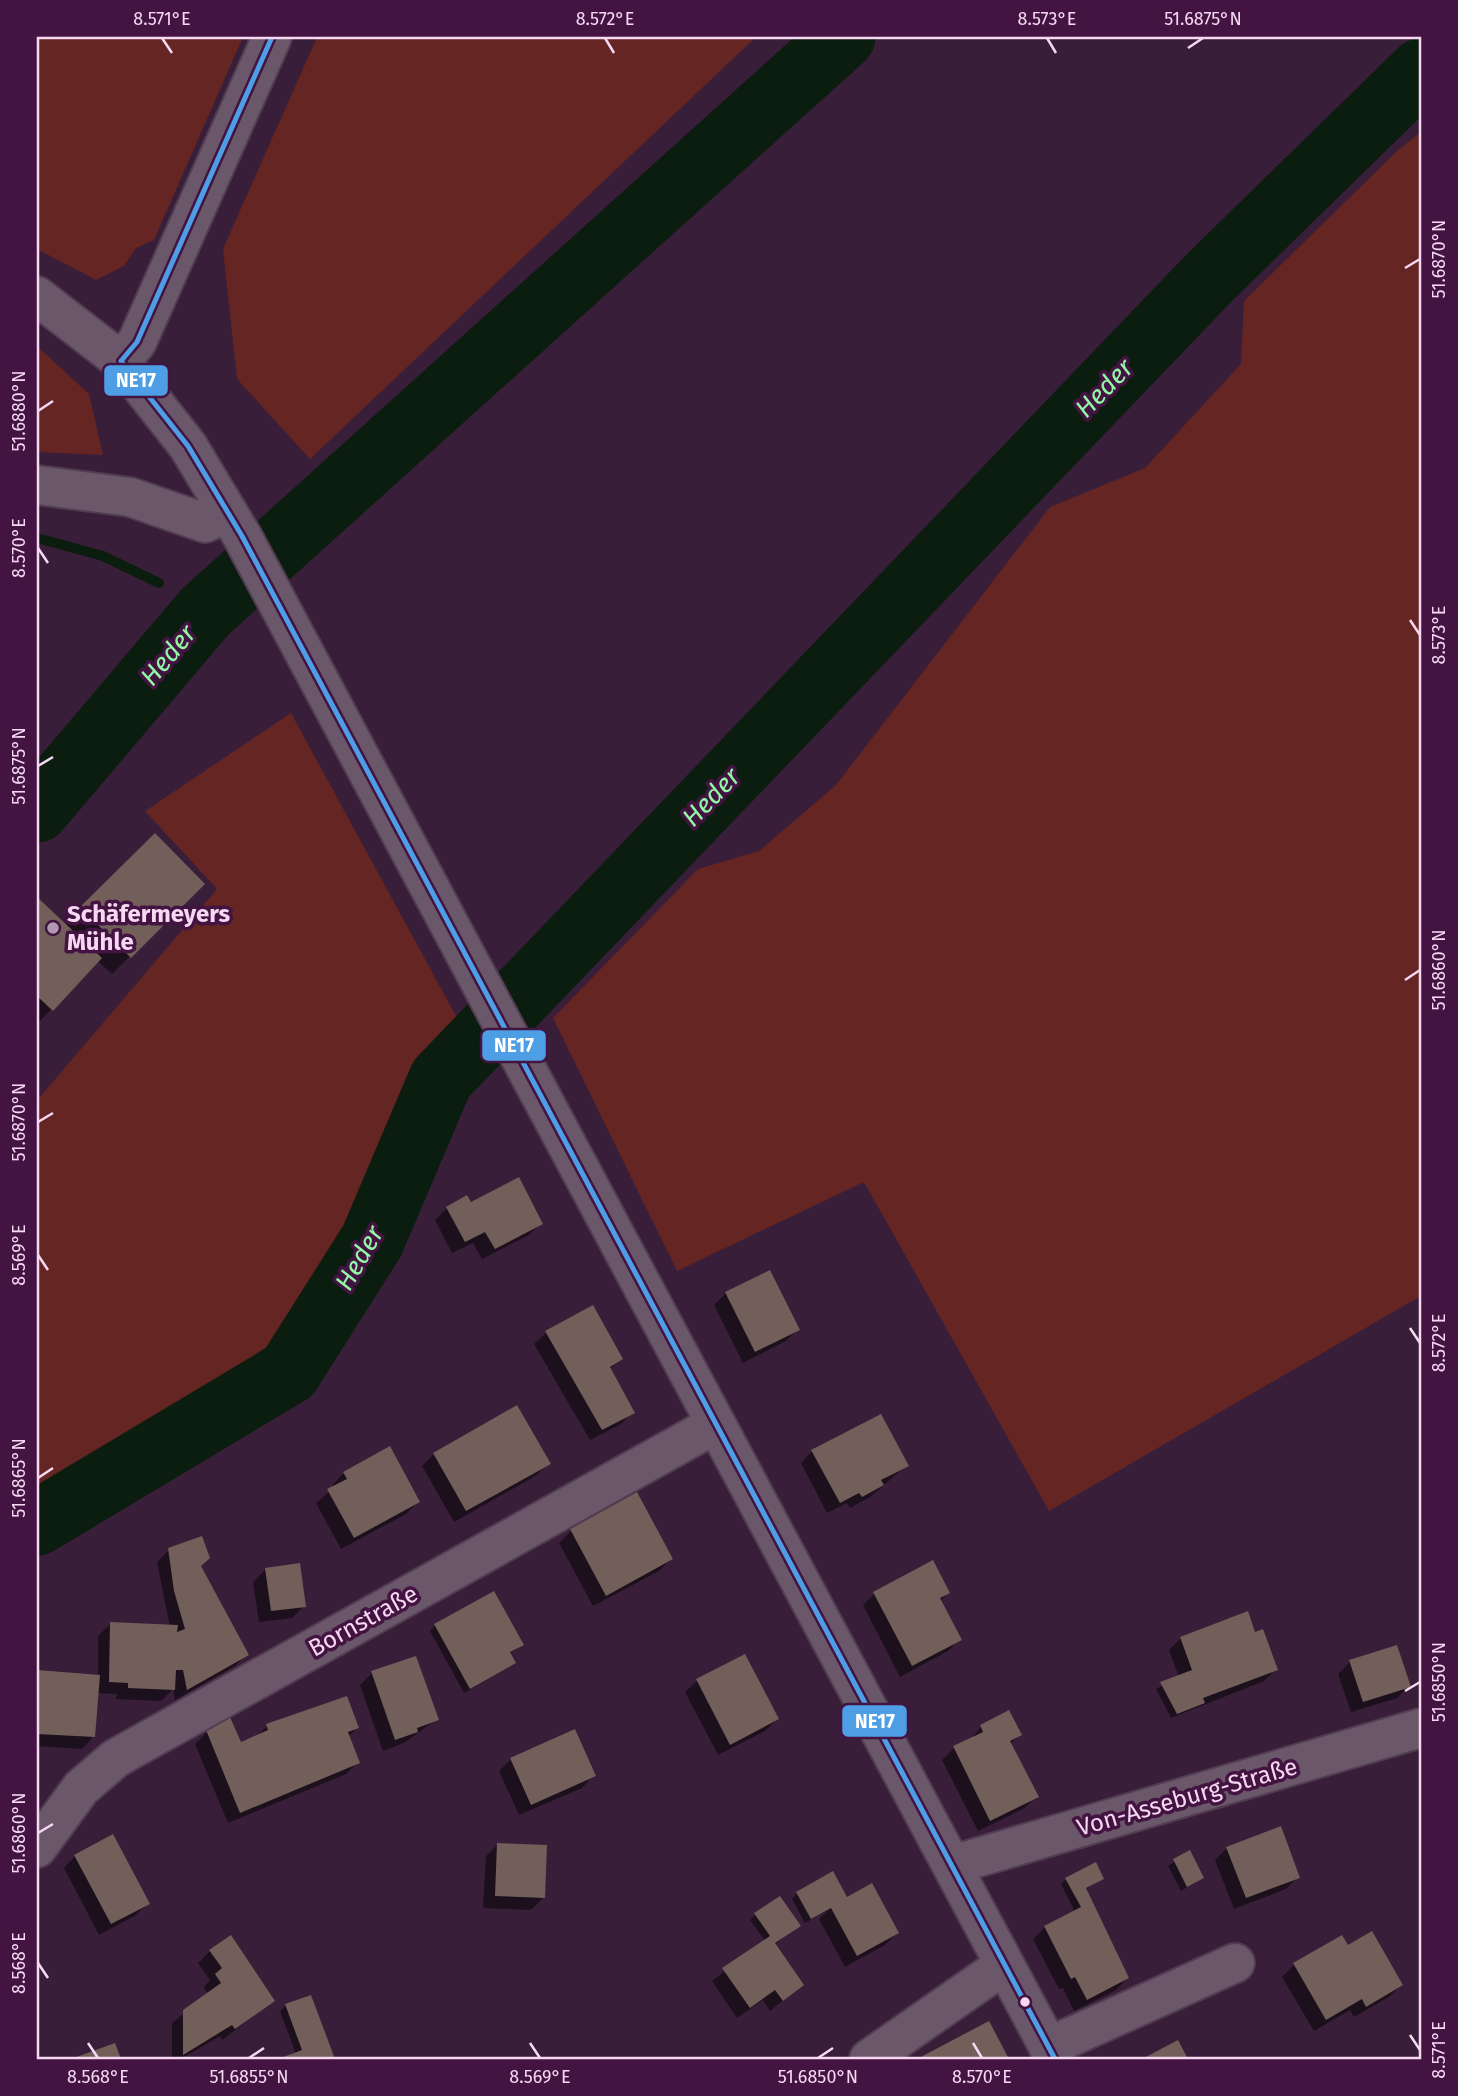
<svg xmlns="http://www.w3.org/2000/svg" width="1458" height="2096" font-family="'Fira Sans',sans-serif">
<style>
.green{fill:#652522}
.shadow{fill:#0007}
.lines{fill:none;stroke-linecap:round;stroke-linejoin:round}
.stream{stroke:#0a1d0e;stroke-width:10}
.river{stroke:#0a1d0e;stroke-width:65}
.building{fill:#725f5a}
.minor-casing{stroke:#513c51;stroke-width:42}
.minor{stroke:#6a5769;stroke-width:38}
.bus-1-casing{stroke:#431442;stroke-width:10}
.bus-1{stroke:#4d9ee5;stroke-width:5}
.ticks{fill:none;stroke:#f6d8f3;stroke-width:2.5}
.poi-dot{fill:#b497b2;stroke:#431442;stroke-width:2.5}
.bus-dot{fill:#f6d8f3;stroke:#431442;stroke-width:2.5}
.labels{text-anchor:middle;stroke-width:7;stroke-linejoin:round;paint-order:stroke}
.poi-label{font-size:24px;font-weight:bold;fill:#f6d8f3;stroke:#431442;text-anchor:start}
.street-label{font-size:24px;fill:#f6d8f3;stroke:#431442}
.water-label{font-size:26px;font-style:italic;fill:#93f8a5;stroke:#431442}
.line-badge{stroke:#431442;stroke-width:2.5}
.badge-label{font-size:19px;text-anchor:middle;font-weight:bold;fill:#fff}
.neatline{fill:none;stroke:#f6d8f3;stroke-width:2.5}
.ticks-label{font-size:18px;text-anchor:middle;fill:#f6d8f3}
</style>
<rect width="100%" height="100%" fill="#381e38"/>
<path class="green" d="M37 37H243L154 240 136 248 124 266 96 280 37 249Z
M317 37H756L310 459 237 379 223 249Z
M1421 132V1296L1049 1511 864 1182 677 1271 553 1018 698 869 759 851 836 785 1050 507 1145 468 1241 364 1244 301 1397 151Z
M37 346 89 394 103 455 37 452Z
M291 713 462 1027 391 1130 355 1229 278 1348 37 1498V1096L40 1097 217 889 145 811Z"/>
<path class="shadow" d="M155 836 203 884 112 974 98 961 37 1024V899L65 925Z
M470 1205 541 1223 529 1235 482 1259 473 1243 452 1253 435 1220 447 1208Z
M726 1293 798 1329 786 1341 743 1363 714 1305Z
M546 1333 621 1359 609 1370 632 1412 621 1424 590 1440 534 1344Z
M812 1451 906 1466 870 1497 850 1508 847 1503 827 1513 801 1463Z
M434 1454 548 1463 537 1475 454 1522 422 1466Z
M344 1473 418 1502 406 1514 341 1549 316 1503 334 1488 332 1485Z
M636 1495 671 1559 659 1571 593 1606 559 1543 571 1531Z
M169 1550 199 1566 247 1654 235 1666 175 1700 173 1689 161 1701 116 1699 117 1694 97 1693 93 1737 82 1749 37 1746V1672L98 1676V1636L110 1624 170 1627 157 1562Z
M265 1570 304 1606 292 1618 259 1622 253 1582Z
M875 1593H948L940 1601 960 1639 948 1651 900 1677 863 1605Z
M435 1625 522 1645 509 1654 514 1663 508 1668 464 1693 430 1631Z
M1254 1634 1276 1669 1264 1681 1171 1718 1156 1689 1179 1677 1169 1650 1181 1638Z
M1350 1662 1409 1686 1397 1698 1351 1712 1338 1674Z
M372 1673 437 1719 404 1743 383 1751 360 1685Z
M697 1681 777 1719 765 1731 718 1755 685 1692Z
M229 1720 240 1745 255 1738 267 1726 357 1728 348 1737 358 1762 346 1774 228 1823 195 1744 207 1732Z
M981 1727 1020 1735 1010 1744 1036 1796 1025 1808 978 1831 942 1760 954 1748 970 1740Z
M511 1759 593 1776 582 1788 519 1815 499 1771Z
M498 1844 543 1898 531 1910 483 1908 486 1856Z
M1227 1848 1298 1877 1286 1889 1234 1909 1215 1860Z
M1189 1852 1202 1878 1181 1891 1168 1866Z
M75 1856 148 1903 136 1915 99 1935 64 1868Z
M1102 1878 1085 1890 1127 1978 1116 1990 1074 2011 1063 1988 1059 1989 1033 1939 1045 1927 1075 1912 1061 1884 1066 1879Z
M797 1893 846 1899 897 1933 885 1945 845 1967 819 1919 828 1910 805 1923 792 1899Z
M755 1915 799 1926 774 1945 802 1985 770 2011 763 2000 737 2018 712 1981 765 1941 750 1920Z
M1348 1948 1401 1985 1389 1997 1354 2017 1350 2010 1314 2031 1282 1977 1294 1965Z
M210 1951 273 2001 222 2040 220 2036 181 2059H172V2023L208 1994 204 1987 210 1980 198 1963Z
M310 1997 333 2059H283L296 2054 280 2011 286 2005Z"/>
<g class="lines">
<path class="stream" d="M37 538 103 556 159 583
M186 600 205 612"/>
<path class="river" d="M37 810 205 612 843 37
M37 1523 289 1372 372 1241 441 1079 1210 277 1421 71"/>
</g>
<path class="building" d="M155 833 205 884 131 958 80 907Z
M37 897 102 958 53 1011 37 996Z
M519 1177 543 1224 495 1249 485 1232 465 1242 446 1207 467 1195 471 1202Z
M770 1270 800 1330 755 1352 725 1292Z
M593 1305 623 1359 610 1367 635 1413 602 1430 545 1331Z
M517 1405 551 1464 466 1511 433 1453Z
M881 1414 909 1466 881 1480 884 1485 862 1497 859 1493 840 1503 811 1450Z
M390 1446 420 1502 354 1538 327 1489 347 1479 343 1472Z
M637 1492 673 1559 606 1596 570 1529Z
M202 1536 210 1558 201 1566 249 1655 187 1690 183 1670H176L175 1690 128 1688V1683L109 1682 110 1622 178 1625 177 1632 185 1629 174 1591 168 1548Z
M933 1560 950 1593 940 1598 962 1640 912 1666 873 1592Z
M300 1563 306 1607 271 1611 265 1568Z
M494 1591 524 1645 510 1652 516 1663 470 1689 434 1624Z
M1248 1611 1255 1632 1263 1629 1278 1670 1203 1698 1205 1703 1177 1714 1160 1682 1192 1670 1180 1637Z
M1397 1645 1411 1687 1363 1702 1349 1660Z
M745 1654 779 1719 730 1745 696 1679Z
M416 1656 439 1720 417 1728 418 1732 395 1740 371 1671Z
M37 1670 100 1675 95 1737 37 1734Z
M347 1696 359 1728 348 1732 360 1763 240 1813 206 1730 230 1717 241 1742 268 1730 266 1724Z
M1009 1710 1022 1735 1010 1741 1039 1797 990 1821 953 1746 983 1732 980 1725Z
M575 1729 596 1776 531 1805 510 1758Z
M1281 1826 1300 1878 1246 1898 1226 1847Z
M113 1834 150 1904 111 1924 74 1855Z
M497 1843 547 1845 545 1898 495 1896Z
M1190 1850 1204 1878 1187 1887 1173 1859Z
M1096 1862 1104 1879 1086 1888 1129 1978 1087 2000 1075 1977 1071 1979 1044 1926 1081 1907 1065 1878Z
M833 1871 847 1897 872 1883 899 1933 857 1956 831 1908 811 1919 796 1892Z
M780 1896 801 1926 775 1943 804 1985 783 2001 775 1990 750 2008 722 1968 770 1936 754 1913Z
M1372 1931 1403 1985 1366 2007 1362 1999 1326 2020 1293 1963 1342 1935 1348 1945Z
M231 1935 275 2001 235 2029 232 2025 183 2055V2010L221 1983 215 1974 222 1968 209 1950Z
M311 1995 335 2059H278L302 2050 285 2004Z
M989 2021 1009 2059H917Z
M1178 2040 1188 2059H1142Z
M115 2043 121 2059H71Z"/>
<g class="lines">
<g class="minor-casing">
<path id="minor" d="M37 296 121 361 188 446 242 536 1055 2059
M121 361 137 342 272 37
M37 485 130 497 205 523 228 512
M37 1848 81 1788 116 1758 716 1424
M952 1865 1421 1728
M1048 2047 1235 1963
M869 2059 1004 1965"/>
</g>
<use href="#minor" class="minor"/>
<g class="bus-1-casing">
<path id="bus-1" d="M272 37 137 342 121 361 188 446 242 536 1055 2059"/>
</g>
<use href="#bus-1" class="bus-1"/>
</g>
<path class="ticks" d="M162 38 172 53M605 38 614 53M1047 38 1056 53M1188 48 1203 38M1405 268 1420 259M38 411 53 401M38 548 48 563M1410 620 1420 635M38 766 53 757M1405 980 1420 970M38 1122 53 1113M38 1255 48 1270M1410 1328 1420 1343M38 1478 53 1468M1405 1691 1420 1682M38 1833 53 1824M38 1963 48 1978M1410 2035 1420 2050M88 2043 98 2058M530 2043 540 2058M973 2043 982 2058M249 2058 264 2048M818 2058 833 2048"/>
<circle class="poi-dot" cx="53" cy="928" r="7"/>
<circle class="bus-dot" cx="1025" cy="2002" r="6"/>
<g class="labels">
<g class="poi-label">
<text x="67" y="922">Schäfermeyers<tspan x="67" dy="28">Mühle</tspan></text>
</g>
<g class="street-label">
<text transform="translate(363 1621) rotate(-29)" y="8">Bornstraße</text>
<text transform="translate(1187 1797) rotate(-16)" y="8">Von-Asseburg-Straße</text>
</g>
<g class="water-label">
<text transform="translate(1104 388) rotate(-46)" y="9">Heder</text>
<text transform="translate(168 655) rotate(-50)" y="9">Heder</text>
<text transform="translate(711 797) rotate(-46)" y="9">Heder</text>
<text transform="translate(359 1258) rotate(-60)" y="9">Heder</text>
</g>
</g>
<g class="line-badge">
<rect x="103" y="364" width="66" height="33" rx="7" fill="#4d9ee5"/>
<rect x="481" y="1029" width="66" height="33" rx="7" fill="#4d9ee5"/>
<rect x="841" y="1704" width="67" height="34" rx="7" fill="#4d9ee5"/>
</g>
<g class="badge-label">
<text x="136" y="387">NE17</text>
<text x="514" y="1052">NE17</text>
<text x="875" y="1728">NE17</text>
</g>
<rect width="1458" height="2096" fill="none" stroke="#431442" stroke-width="77"/>
<rect x="38" y="38" width="1382" height="2020" class="neatline"/>
<g class="ticks-label">
<text x="162" y="25">8.571°E</text>
<text x="605" y="25">8.572°E</text>
<text x="1047" y="25">8.573°E</text>
<text x="1203" y="25">51.6875°N</text>
<text transform="translate(1439 259) rotate(-90)" y="6">51.6870°N</text>
<text transform="translate(19 411) rotate(-90)" y="6">51.6880°N</text>
<text transform="translate(19 548) rotate(-90)" y="6">8.570°E</text>
<text transform="translate(1439 635) rotate(-90)" y="6">8.573°E</text>
<text transform="translate(19 766) rotate(-90)" y="6">51.6875°N</text>
<text transform="translate(1439 970) rotate(-90)" y="6">51.6860°N</text>
<text transform="translate(19 1122) rotate(-90)" y="6">51.6870°N</text>
<text transform="translate(19 1255) rotate(-90)" y="6">8.569°E</text>
<text transform="translate(1439 1343) rotate(-90)" y="6">8.572°E</text>
<text transform="translate(19 1478) rotate(-90)" y="6">51.6865°N</text>
<text transform="translate(1439 1682) rotate(-90)" y="6">51.6850°N</text>
<text transform="translate(19 1833) rotate(-90)" y="6">51.6860°N</text>
<text transform="translate(19 1963) rotate(-90)" y="6">8.568°E</text>
<text transform="translate(1439 2050) rotate(-90)" y="6">8.571°E</text>
<text x="98" y="2083">8.568°E</text>
<text x="249" y="2083">51.6855°N</text>
<text x="540" y="2083">8.569°E</text>
<text x="818" y="2083">51.6850°N</text>
<text x="982" y="2083">8.570°E</text>
</g>
</svg>
